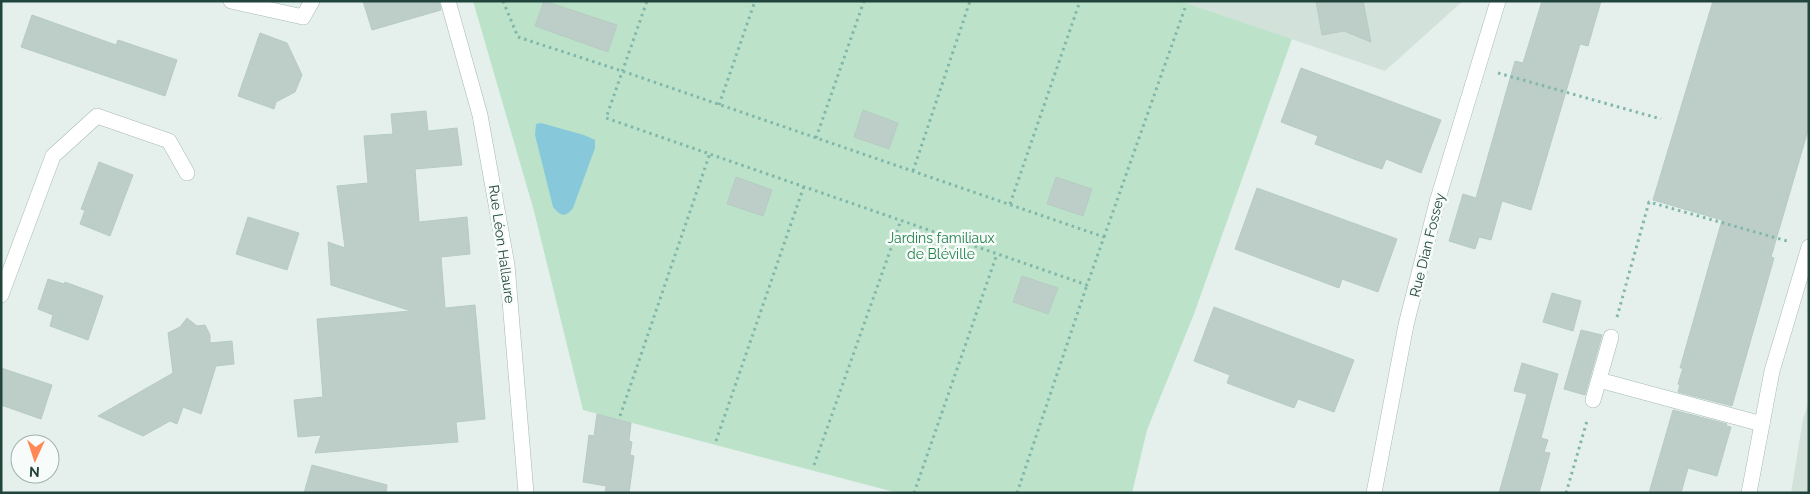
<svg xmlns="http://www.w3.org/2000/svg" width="1810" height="494" font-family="Raleway,sans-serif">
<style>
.built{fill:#d3e1db}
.green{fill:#bce3c9}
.water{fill:#87c9db}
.building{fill:#bdcec8;stroke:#b6cbc3}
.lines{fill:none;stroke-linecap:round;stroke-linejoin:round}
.lane-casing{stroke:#a6b9b4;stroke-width:16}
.street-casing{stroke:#a6b9b4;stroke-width:16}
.path{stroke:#81b7aa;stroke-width:3;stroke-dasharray:2.5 4;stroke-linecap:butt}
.lane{stroke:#fff;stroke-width:15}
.street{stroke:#fff;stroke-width:15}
.labels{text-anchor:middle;stroke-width:5;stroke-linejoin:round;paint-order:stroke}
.park-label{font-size:14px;fill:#25824f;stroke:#f7fbf9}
.street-label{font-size:14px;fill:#21453d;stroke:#f7fbf9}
</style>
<rect width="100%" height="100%" fill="#e5f0ec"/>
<path class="built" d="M1180 1H1463L1385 71Z
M1809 401V493H1791L1803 419Z"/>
<path class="green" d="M473 1H1180L1292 39 1194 314 1147 430 1132 493H898L583 410 534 211Z"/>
<path class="water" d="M541 123 584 135 595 140V148L573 208C566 218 560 216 553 207L535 135 536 124Z"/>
<path class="building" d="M363 1H439L441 10 372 30Z
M544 1 617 25 608 52 535 26Z
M1316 1H1363L1371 42 1344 31 1322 35Z
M1542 1H1601L1588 46 1580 44 1531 210 1502 201 1491 240 1479 237 1475 249 1449 241 1463 194 1476 198 1515 61 1523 63Z
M1713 1H1809V127L1771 257 1774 258 1732 406 1678 392 1680 385 1678 384 1683 368H1680L1722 220 1653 200Z
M32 15 116 45 118 40 177 60 165 96 21 47Z
M260 33 287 43 302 75 295 92 276 102 274 109 238 96Z
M1301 68 1441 120 1421 173 1386 159 1382 169 1359 161 1315 144 1318 136 1281 122Z
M863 110 898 123 889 149 854 137Z
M426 111 428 131 457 128 462 165 415 169 419 222 467 217 470 254 441 257 445 308 475 305 485 419 456 422 458 442 315 453 321 435 298 437 294 400 323 397 317 319 411 311 331 285 328 242 345 248 337 186 368 183 364 136 393 134 391 114Z
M99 162 133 175 110 236 80 224 85 210 81 209Z
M736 177 772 190 763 216 727 204Z
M1056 177 1092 189 1083 216 1047 204Z
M1257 188 1397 239 1378 292 1342 279 1339 288 1235 249Z
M248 217 299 233 287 270 236 254Z
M1022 276 1058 288 1048 314 1013 302Z
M48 279 64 284 65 282 103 296 88 340 50 326 53 315 38 309Z
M1552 293 1581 301 1573 331 1543 322Z
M1214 307 1354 360 1334 412 1298 399 1294 408 1227 383 1230 375 1194 361Z
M187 318 197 326 205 325 210 335V343L232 341 234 364 216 366 201 414 183 407 177 424 170 421 143 436 98 416 173 373 168 333 180 327Z
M1581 330 1602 335 1585 395 1564 389Z
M1522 363 1558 374 1541 438 1548 440 1544 452 1550 453 1539 493H1499L1527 394 1514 391Z
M1 368 52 385 41 419 1 405Z
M1673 410 1727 424 1726 426 1731 427 1717 476 1688 468 1681 493H1649Z
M597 414 631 423 629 441 632 442 630 455 634 456 629 493H605L606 486 583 482 589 435 594 436Z
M312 465 387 485 386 493H304Z"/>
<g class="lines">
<g class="lane-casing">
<path id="lane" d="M1599 380 1762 424
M1593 400 1611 337"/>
</g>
<g class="street-casing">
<path id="street" d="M231 1 303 17 312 1
M448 1 480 115 507 265 526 493
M1 295 53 156 97 116 169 141 187 173
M1374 493 1406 325 1437 202 1498 1
M1749 493 1772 371 1809 247"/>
</g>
<path class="path" d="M503 1 518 37 622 71 1104 237 1087 285 606 118 647 1
M1498 73 1661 119
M719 105 755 1
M816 138 864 1
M913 171 970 1
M1010 204 1080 1
M1104 237 1185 8
M1617 317 1649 202 1787 241
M620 416 710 153
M716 441 804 186
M814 465 901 220
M914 493 997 254
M1017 493 1087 285
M1566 493 1587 421"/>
<use href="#lane" class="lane"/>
<use href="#street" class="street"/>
</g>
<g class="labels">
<g class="park-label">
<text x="941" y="243">Jardins familiaux<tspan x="941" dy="16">de Bléville</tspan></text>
</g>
<g class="street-label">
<text transform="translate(502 244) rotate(82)" y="5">Rue Léon Hallaure</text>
<text transform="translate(1427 245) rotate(-76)" y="5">Rue Dian Fossey</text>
</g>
</g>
<rect width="1810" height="494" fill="none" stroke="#21453d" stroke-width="5"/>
<g transform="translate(35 459) rotate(183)"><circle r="24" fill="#f7fbf9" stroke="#a1b2ae"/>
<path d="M0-4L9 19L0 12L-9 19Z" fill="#ff8854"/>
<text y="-8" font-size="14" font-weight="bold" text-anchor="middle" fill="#21453d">N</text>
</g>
</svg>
